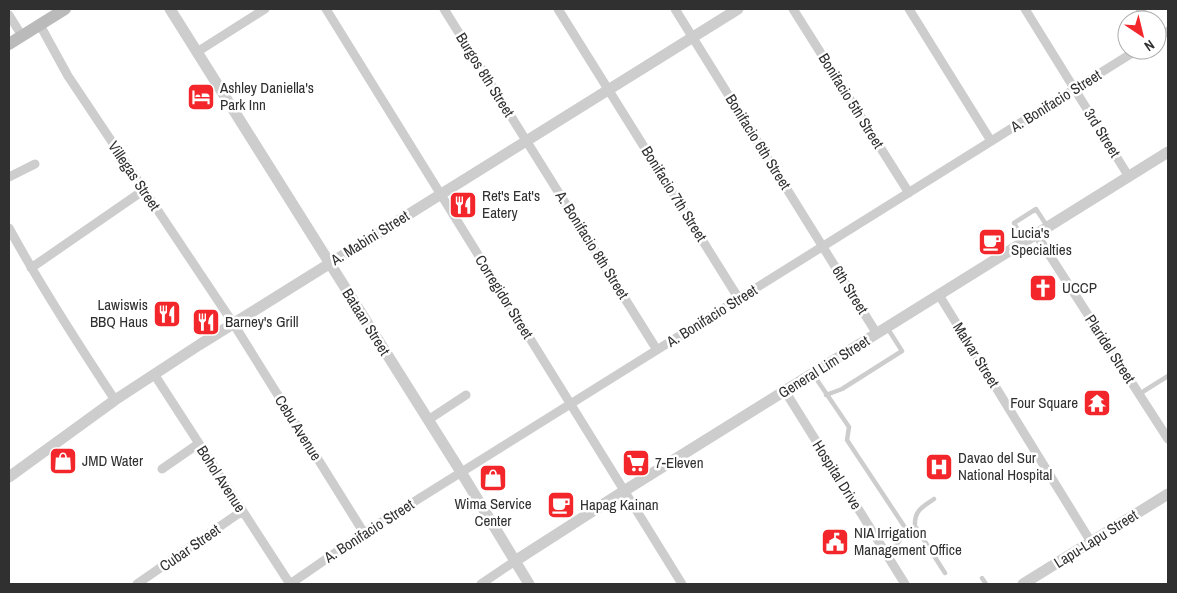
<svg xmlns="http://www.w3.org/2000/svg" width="1177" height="593" font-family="'Archivo Narrow',sans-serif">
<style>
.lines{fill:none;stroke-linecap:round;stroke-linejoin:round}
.service{stroke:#cdcdcd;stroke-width:4.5}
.minor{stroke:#cdcdcd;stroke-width:9}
.tertiary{stroke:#cdcdcd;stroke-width:11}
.secondary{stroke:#bababa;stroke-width:12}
.labels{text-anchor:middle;stroke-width:5;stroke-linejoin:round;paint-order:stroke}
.street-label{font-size:15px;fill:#303030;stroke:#fff}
.poi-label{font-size:15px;fill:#303030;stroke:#fff;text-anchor:start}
</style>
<rect width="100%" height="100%" fill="#fff"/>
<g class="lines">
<path class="service" d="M1024 240 1014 223 1036 209 1047 226
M813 374 849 427 847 440 906 529
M826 395 842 389 902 351 888 329
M1140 395 1144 391 1168 376
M934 499C923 507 914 510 915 526L945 573
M886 553 897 545 906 529
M982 578 986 584"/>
<path class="minor" d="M326 9 682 584
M444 9 657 350
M558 9 739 299
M675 9 877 334
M793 9 909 193
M909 9 991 141
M1025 9 1129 177
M1140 9 1147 20
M9 15 22 36
M40 25 68 76 233 323 364 533
M1157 38 1168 31
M197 52 265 9
M9 177 35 164
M9 228C41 287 78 344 115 400
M1036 234 1168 439
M31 268 144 190
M939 295 1091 542
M154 374 290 584
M785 391 905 584
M428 420 466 395
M162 469 198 444
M137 584 242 511
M290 584 364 533 1137 50
M481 584 515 561"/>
<path class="tertiary" d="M170 9 461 472 529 584
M9 477 115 400 199 345 738 9
M515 561 624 491 1168 152
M1023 584 1168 494"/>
<path class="secondary" d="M9 44 65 9"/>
</g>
<defs>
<g id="hotel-square" transform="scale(1.4375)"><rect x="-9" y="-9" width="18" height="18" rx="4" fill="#f3272b" stroke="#fff"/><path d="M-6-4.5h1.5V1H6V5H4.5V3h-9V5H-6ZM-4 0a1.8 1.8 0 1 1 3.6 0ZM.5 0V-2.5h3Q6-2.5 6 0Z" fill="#fff"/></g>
<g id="restaurant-square" transform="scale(1.4375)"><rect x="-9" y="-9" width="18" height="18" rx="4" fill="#f3272b" stroke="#fff"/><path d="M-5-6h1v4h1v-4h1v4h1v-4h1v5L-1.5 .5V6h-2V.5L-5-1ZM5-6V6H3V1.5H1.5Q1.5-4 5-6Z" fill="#fff"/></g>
<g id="cafe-square" transform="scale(1.4375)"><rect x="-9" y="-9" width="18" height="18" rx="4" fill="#f3272b" stroke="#fff"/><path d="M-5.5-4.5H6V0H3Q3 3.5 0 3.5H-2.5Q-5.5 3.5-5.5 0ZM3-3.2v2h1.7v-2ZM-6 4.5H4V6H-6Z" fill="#fff"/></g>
<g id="church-square" transform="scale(1.4375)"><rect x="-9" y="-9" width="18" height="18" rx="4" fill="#f3272b" stroke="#fff"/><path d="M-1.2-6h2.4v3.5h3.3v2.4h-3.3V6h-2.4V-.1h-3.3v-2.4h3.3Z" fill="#fff"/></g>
<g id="temple-square" transform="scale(1.4375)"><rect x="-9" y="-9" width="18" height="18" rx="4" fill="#f3272b" stroke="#fff"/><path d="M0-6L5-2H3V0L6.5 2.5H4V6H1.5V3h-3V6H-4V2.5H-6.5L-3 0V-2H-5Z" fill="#fff"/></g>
<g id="shop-square" transform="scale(1.4375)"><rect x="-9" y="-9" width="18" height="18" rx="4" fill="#f3272b" stroke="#fff"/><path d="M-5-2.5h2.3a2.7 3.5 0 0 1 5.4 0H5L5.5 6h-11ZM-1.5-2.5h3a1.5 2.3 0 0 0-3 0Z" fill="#fff"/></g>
<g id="supermarket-square" transform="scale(1.4375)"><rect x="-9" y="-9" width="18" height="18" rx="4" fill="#f3272b" stroke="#fff"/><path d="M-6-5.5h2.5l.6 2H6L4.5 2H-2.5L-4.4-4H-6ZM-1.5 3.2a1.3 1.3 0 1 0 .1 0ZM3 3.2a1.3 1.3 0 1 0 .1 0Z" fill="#fff"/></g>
<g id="hospital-square" transform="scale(1.4375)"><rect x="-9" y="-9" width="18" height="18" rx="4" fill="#f3272b" stroke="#fff"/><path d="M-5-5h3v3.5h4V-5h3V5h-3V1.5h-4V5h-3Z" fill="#fff"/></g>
<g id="civic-square" transform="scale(1.4375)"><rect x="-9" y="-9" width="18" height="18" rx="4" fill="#f3272b" stroke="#fff"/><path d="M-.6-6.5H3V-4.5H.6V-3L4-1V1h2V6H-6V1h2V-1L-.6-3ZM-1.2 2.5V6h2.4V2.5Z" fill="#fff"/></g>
</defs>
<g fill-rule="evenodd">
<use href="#hotel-square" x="201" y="97"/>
<use href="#restaurant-square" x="463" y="205"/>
<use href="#cafe-square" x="992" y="242"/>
<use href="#church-square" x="1043" y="288"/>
<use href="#restaurant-square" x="167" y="314"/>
<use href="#restaurant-square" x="206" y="322"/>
<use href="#temple-square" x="1097" y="403"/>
<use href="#shop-square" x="63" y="461"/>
<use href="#supermarket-square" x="636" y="463"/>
<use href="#hospital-square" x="939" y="467"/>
<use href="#shop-square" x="493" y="478"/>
<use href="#cafe-square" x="561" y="505"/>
<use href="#civic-square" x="835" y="542"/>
</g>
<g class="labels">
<g class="street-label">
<text transform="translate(485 75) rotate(58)" y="5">Burgos 8th Street</text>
<text transform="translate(851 101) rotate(58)" y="5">Bonifacio 5th Street</text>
<text transform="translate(1056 101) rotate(-32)" y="5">A. Bonifacio Street</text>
<text transform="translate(1102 133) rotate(58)" y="5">3rd Street</text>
<text transform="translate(758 142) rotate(58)" y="5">Bonifacio 6th Street</text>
<text transform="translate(134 176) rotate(56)" y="5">Villegas Street</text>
<text transform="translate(674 194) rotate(58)" y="5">Bonifacio 7th Street</text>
<text transform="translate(370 238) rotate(-32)" y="5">A. Mabini Street</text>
<text transform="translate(592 245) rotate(58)" y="5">A. Bonifacio 8th Street</text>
<text transform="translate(850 290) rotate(58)" y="5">6th Street</text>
<text transform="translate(504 297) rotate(58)" y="5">Corregidor Street</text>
<text transform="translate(712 316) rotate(-32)" y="5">A. Bonifacio Street</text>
<text transform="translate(366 322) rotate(58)" y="5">Bataan Street</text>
<text transform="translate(1110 349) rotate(57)" y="5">Plaridel Street</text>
<text transform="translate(976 355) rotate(58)" y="5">Malvar Street</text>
<text transform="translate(824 367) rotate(-32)" y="5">General Lim Street</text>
<text transform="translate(298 428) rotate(58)" y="5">Cebu Avenue</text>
<text transform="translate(837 475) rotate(58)" y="5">Hospital Drive</text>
<text transform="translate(221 479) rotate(57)" y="5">Bohol Avenue</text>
<text transform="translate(369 531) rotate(-33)" y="5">A. Bonifacio Street</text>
<text transform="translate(1096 539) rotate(-32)" y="5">Lapu-Lapu Street</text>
<text transform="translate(190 548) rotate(-35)" y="5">Cubar Street</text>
</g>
<g class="poi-label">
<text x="220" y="93">Ashley Daniella's<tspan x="220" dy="17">Park Inn</tspan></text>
<text x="482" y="201">Ret's Eat's<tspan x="482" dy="17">Eatery</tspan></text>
<text x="1011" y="238">Lucia's<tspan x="1011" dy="17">Specialties</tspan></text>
<text x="1062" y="293">UCCP</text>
<text x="148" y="310" text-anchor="end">Lawiswis<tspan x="148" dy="17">BBQ Haus</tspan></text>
<text x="225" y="327">Barney's Grill</text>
<text x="1078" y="408" text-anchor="end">Four Square</text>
<text x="958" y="463">Davao del Sur<tspan x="958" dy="17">National Hospital</tspan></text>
<text x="82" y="466">JMD Water</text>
<text x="655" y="468">7-Eleven</text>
<text x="493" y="509" text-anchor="middle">Wima Service<tspan x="493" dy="17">Center</tspan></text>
<text x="580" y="510">Hapag Kainan</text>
<text x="854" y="538">NIA Irrigation<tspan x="854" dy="17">Management Office</tspan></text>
</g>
</g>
<rect width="1177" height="593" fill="none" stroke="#303030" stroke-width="20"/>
<g transform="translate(1142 35) rotate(145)"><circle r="24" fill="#ffffff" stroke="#acacac"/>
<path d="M0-4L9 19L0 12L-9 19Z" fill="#f3272b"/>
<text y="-8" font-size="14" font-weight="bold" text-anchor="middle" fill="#303030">N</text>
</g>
</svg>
